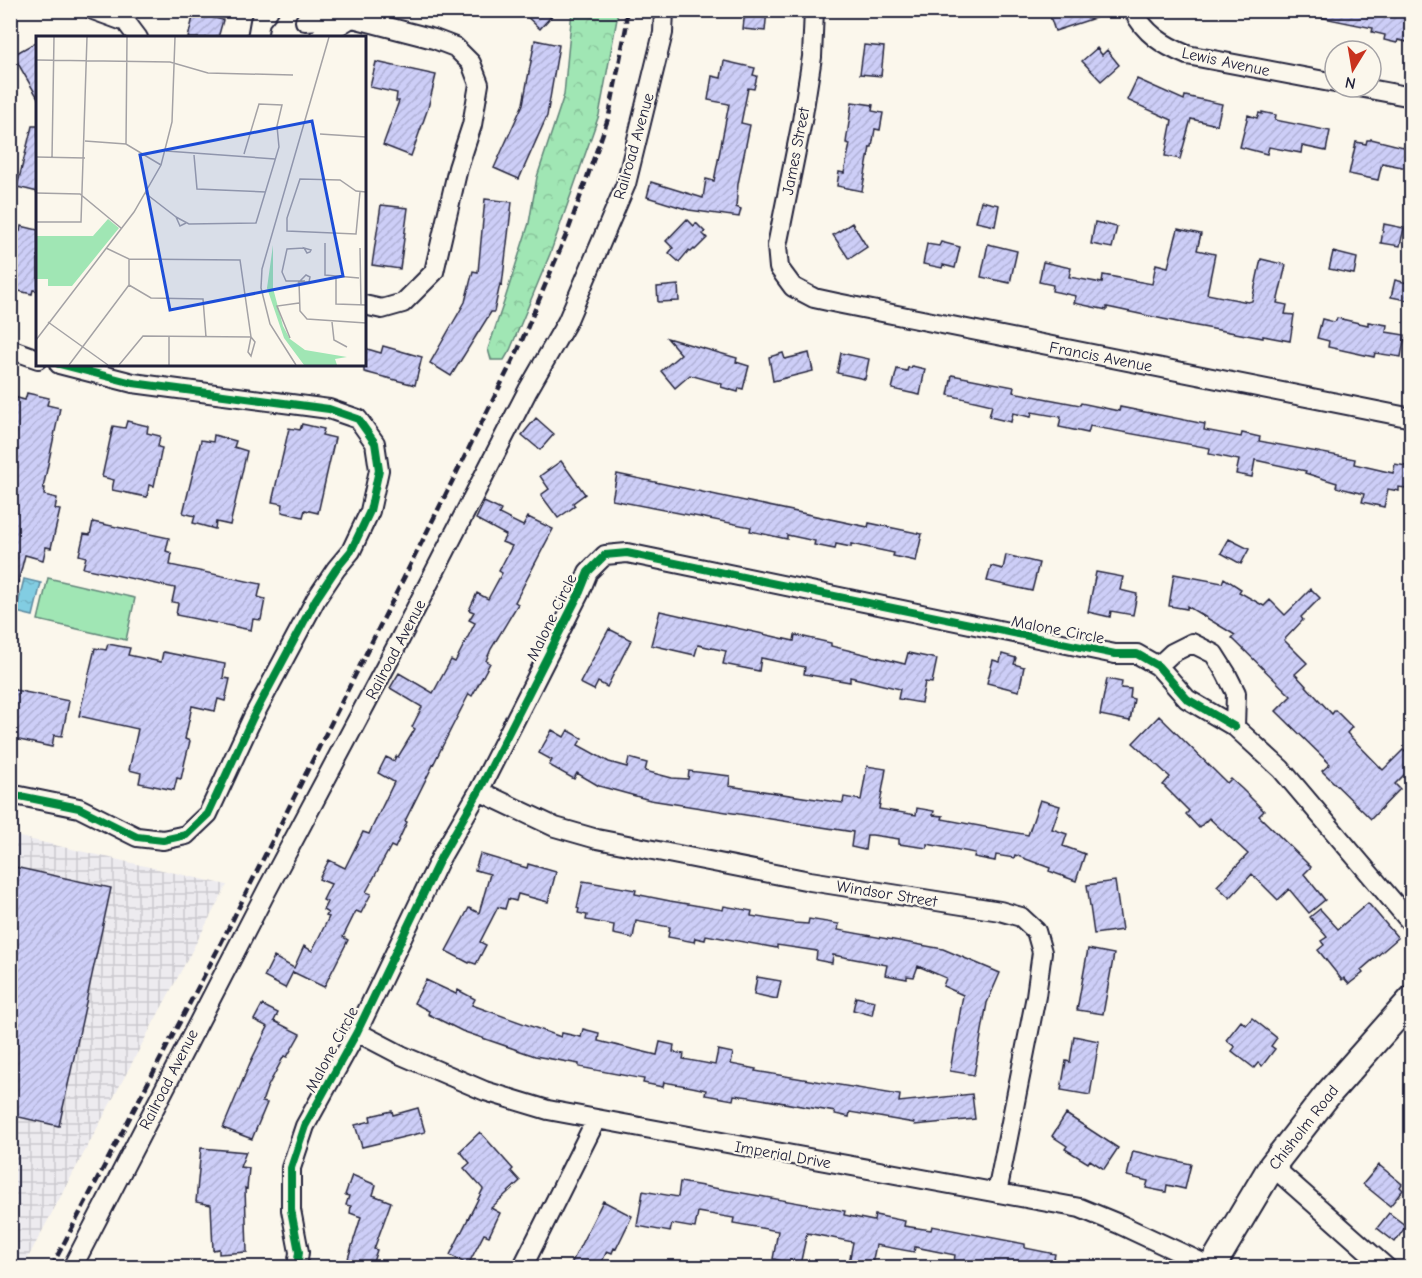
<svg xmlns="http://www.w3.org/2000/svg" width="1422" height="1278" font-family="'Comic Neue',sans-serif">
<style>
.industrial{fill:url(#industrial-grid)}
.green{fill:#a0e6b4;stroke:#618478;stroke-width:1.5}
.forest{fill:url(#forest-crowns);stroke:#618478;stroke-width:1.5}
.water{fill:url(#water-ripples);stroke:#5c899f;stroke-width:1.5}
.building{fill:url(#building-hatch);stroke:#22223b;stroke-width:1.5}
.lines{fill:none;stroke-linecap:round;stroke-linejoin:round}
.minor-casing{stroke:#22223b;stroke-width:22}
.secondary-casing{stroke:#22223b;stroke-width:30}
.minor{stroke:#fbf7ec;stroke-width:18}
.secondary{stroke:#fbf7ec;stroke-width:26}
.rail{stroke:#22223b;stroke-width:4.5;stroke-dasharray:9 4.5;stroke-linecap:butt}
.cycleway-casing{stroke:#fbf7ec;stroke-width:11}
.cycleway{stroke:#00873e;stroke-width:8}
.labels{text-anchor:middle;stroke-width:4.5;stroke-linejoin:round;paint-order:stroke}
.street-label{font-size:16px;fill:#22223b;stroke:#fbf7ec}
.inset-road{fill:none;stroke:#a4a2a5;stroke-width:1.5}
.view{fill:#1d4ed8;fill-opacity:0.15;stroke:#1d4ed8;stroke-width:3}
.inset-edge{fill:none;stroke:#22223b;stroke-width:3}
</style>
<defs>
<pattern id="industrial-grid" width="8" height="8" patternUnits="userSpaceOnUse" patternTransform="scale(1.5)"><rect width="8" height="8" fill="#edebef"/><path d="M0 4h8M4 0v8" fill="none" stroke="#cbc9ce"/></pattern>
<pattern id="forest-crowns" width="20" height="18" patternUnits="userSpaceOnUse" patternTransform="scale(1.5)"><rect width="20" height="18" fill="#a0e6b4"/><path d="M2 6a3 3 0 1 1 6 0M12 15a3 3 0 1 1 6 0" fill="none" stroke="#8ac59c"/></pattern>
<pattern id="water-ripples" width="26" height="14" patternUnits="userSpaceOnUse" patternTransform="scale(1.5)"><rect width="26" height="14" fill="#82cde2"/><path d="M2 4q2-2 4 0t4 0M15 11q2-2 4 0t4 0" fill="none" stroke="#70b0c3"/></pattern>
<pattern id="building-hatch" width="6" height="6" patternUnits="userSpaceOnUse" patternTransform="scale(1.5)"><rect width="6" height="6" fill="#cdcef7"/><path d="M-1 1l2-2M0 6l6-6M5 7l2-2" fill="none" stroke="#b0b1d5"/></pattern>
</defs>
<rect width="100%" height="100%" fill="#fbf7ec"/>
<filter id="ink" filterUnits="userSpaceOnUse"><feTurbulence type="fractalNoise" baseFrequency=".0167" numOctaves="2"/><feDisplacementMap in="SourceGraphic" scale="12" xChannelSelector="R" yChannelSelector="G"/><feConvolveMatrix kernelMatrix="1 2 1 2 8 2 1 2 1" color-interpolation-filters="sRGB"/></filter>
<g filter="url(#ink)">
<path class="industrial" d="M11 835 227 885 23 1267 11 1268Z"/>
<path class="green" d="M48 578 135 598 126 640 38 620Z"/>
<path class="forest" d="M572 11H617V19L599 115 550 254 510 350 504 360H491L488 349 504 302 529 223 537 177 564 95Z"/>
<path class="water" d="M24 579 41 583 33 616 16 612Z"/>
<path class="building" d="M520 10H557L540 29Z
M745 10H767L765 31 743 29Z
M1048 10H1110V13L1055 31Z
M1319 10H1397L1396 14 1412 17 1407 42 1398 40 1397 43 1384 40 1385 35 1372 32 1373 28 1319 17Z
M194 13 223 20 218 38H188Z
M535 40 559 45 547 116 519 179 494 168 523 104Z
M38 41V98L13 55Z
M864 45 884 47 881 76 860 74Z
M1097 48 1102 55 1107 50 1119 65 1101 81 1082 61Z
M724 61 755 68 753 75 757 76 754 89 748 88 741 123 750 125 738 184 736 207 741 209 739 217 689 210 647 197 651 182 703 198 706 179 714 181 729 104 708 100 712 76 721 78Z
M376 62 436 75 428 108 411 156 383 145 399 101H396L397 93 370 87Z
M1137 79 1184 100 1185 96 1222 104 1217 125 1191 119 1180 159 1165 156 1172 120 1127 100Z
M852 102 873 105 872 111 883 113 880 130 875 129 872 147H870L862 191 837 186 839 172 844 173 850 144 846 143Z
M1262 112 1276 115 1275 120 1330 131 1326 151 1302 146 1301 153 1269 147 1267 154 1240 147 1248 115 1257 118 1259 113 1262 114Z
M32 126H38V192L17 187Z
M1371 139 1412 149V169L1382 163 1378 180 1349 174 1356 142 1366 144 1367 140H1371Z
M485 199 512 202 502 285 500 284 494 312H491L451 376 430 363 465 302 473 271 478 272Z
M981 201 999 205 995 226 976 222Z
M381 205 408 208 400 269 372 265Z
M687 219 694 226 696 223 705 232 703 234 707 238 695 250 694 249 691 252 689 250 679 262 669 253 673 248 666 241Z
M1095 222 1117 227 1112 248 1091 244Z
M852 223 867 247 849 259 833 235Z
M1384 224 1404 228 1400 246 1381 243Z
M21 226 38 230V291L33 290 32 294 10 289V229L20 231Z
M1178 229 1201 234 1197 250 1215 254 1207 294 1248 302 1252 301 1261 259 1286 265 1277 303 1287 305 1285 314 1294 315 1290 341 1263 336V338L1191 325 1107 307V310L1074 303 1076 296 1052 291 1053 285 1039 282 1043 262 1071 268 1069 277 1102 283 1103 275 1152 284 1156 264 1168 267Z
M941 242 960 247 955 268 943 265 942 268 923 264 927 244 939 246Z
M988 244 1017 251 1010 283 981 277Z
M1333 252 1357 258 1354 274 1329 269Z
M1395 280 1412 284V301L1391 297Z
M678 285 679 301 658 302 657 287Z
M1337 318 1368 325V322L1387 325 1386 332 1405 335 1401 357 1375 353 1374 357 1328 347 1329 341 1317 338 1322 319 1334 322 1336 321Z
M667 338 737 358 736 362 749 366 743 389 739 388 738 392 721 387 722 384 690 375 675 388 661 371 681 354Z
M383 346 422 357 415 385 364 372V348L381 353Z
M783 353 785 359 809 353 813 371 773 381 769 357Z
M841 353 869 359 865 379 837 373Z
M912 366 925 369 920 395 892 389 897 369 907 371 908 367 911 368Z
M952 375 1014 387 1013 392 1048 399 1080 405 1081 403 1119 411 1120 407 1205 424 1204 430 1241 437 1242 433 1260 437 1259 441 1355 459 1354 464 1393 473 1395 464 1412 467V489L1399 487V491L1388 489 1384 507 1362 502 1364 494 1336 487 1337 483 1305 473 1306 471 1255 460 1252 477 1236 474 1239 460 1209 454 1210 448 1090 426 1088 433 1059 427 1061 417 1032 412 1031 417 1013 413 1011 422 989 417 992 405 948 395Z
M27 393 49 398 47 405 60 408 43 488H45L44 495 57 498 55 509 60 510 51 548 46 547 43 560 25 555 16 591H10V412L14 397 25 400Z
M536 418 554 434 540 450 522 435Z
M127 421 148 426 147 433 160 436 158 447 162 448 154 486 149 485 147 497 112 490 114 480 102 477 113 426 125 428Z
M302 424 324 429 322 435 335 438 318 513 305 510 303 517 282 512 283 504 272 502 289 428 300 430Z
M214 435 236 441 234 447 247 451 230 525 216 522 215 529 193 523 195 516 183 513 201 440 213 442Z
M561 461 585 494 573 503 575 506 558 518 541 495 549 489 540 476Z
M617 474 868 527 869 523 922 534 916 561 893 556 894 553 851 544V547L836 544 835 549 814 545 815 541 787 535V539L750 531 751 527 612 500Z
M484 502 501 510 499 514 523 526 528 517 553 529 515 602 518 604 491 649 486 661 490 663 472 696 469 694 452 727 405 821 407 822 395 848 391 846 366 892 371 894 361 913 356 911 343 937 348 940 324 987 293 972 285 988 264 977 274 957 294 968 304 946 312 951 329 917 326 916 328 913 323 910 327 902 323 900 331 884 319 879 329 860 345 868 363 832 369 834 394 782 378 773 386 757 394 761 396 756 398 757 415 729 412 727 422 707 390 688 399 673 433 693 451 660 455 662 475 623 469 620 474 612 469 610 477 593 488 599 502 573 499 571 512 546 502 542 506 535 476 519Z
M93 522 169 538 166 551 172 553 170 565 261 584 258 597 265 599 261 620 253 619 251 630 176 615 178 603 172 602 175 588 83 568 86 557 79 555 84 534 90 535Z
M1229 539 1249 549 1241 564 1221 553Z
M1006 555 1039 563 1032 591 987 581 991 566 1003 569Z
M1096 572 1123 577 1120 590 1137 594 1133 615 1111 611 1110 617 1088 612Z
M1174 574 1222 583 1224 578 1241 589 1239 592 1264 606 1270 600 1285 615 1311 589 1320 598 1301 617 1303 620 1284 640 1307 663 1295 674 1332 714 1335 710 1352 727 1347 733 1383 770 1403 750 1412 758V767L1395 784 1400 789 1371 819 1322 771 1330 764 1276 711 1291 696 1232 638 1235 635 1187 606V609L1169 606Z
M660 611 794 641 795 635 831 643V646L905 664 908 653 937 659 932 683 925 682 921 703 898 699 900 689 850 677V682L804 674 805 667 761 658 759 671 723 664 726 651 698 645 695 655 651 645Z
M609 629 631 640 607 687 598 682 594 690 580 683Z
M108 644 130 648 128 655 161 662 163 652 225 664 223 678 230 679 225 701 218 699 215 711 192 706 185 739 190 741 185 761 181 779 177 778 174 790 139 783 141 773 129 770 138 729 79 716 95 648 106 650Z
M1002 654 1016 658 1014 664 1024 667 1019 691 987 683 993 660 1000 662Z
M1107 679 1122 682 1121 688 1131 689 1130 698 1134 699 1130 721 1100 715Z
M10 689 69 701 62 736 54 735 52 747 10 738Z
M1159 716 1227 783 1231 779 1242 789 1264 811 1259 816 1311 867 1304 874 1325 900 1309 913 1289 889 1278 900 1252 874 1230 898 1217 886 1248 854 1209 818 1199 828 1186 814 1189 811 1163 785 1170 777 1133 743Z
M552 730 564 737 568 730 582 738 578 745 609 762 627 767 629 758 647 763 645 771 672 778 688 779 689 771 730 776 729 786 843 803 844 797 861 800 867 766 886 769 879 809 916 815 917 808 934 811 933 815 943 816 942 819 1028 835 1040 800 1060 806 1052 829 1067 834 1063 846 1085 854 1076 881 1049 871 1050 868 1015 855 1014 858 996 855 995 861 974 857 975 853 927 844V848L899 844V839L872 835H867L865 850 851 847 853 832 650 800 599 786 577 773 574 779 549 765 552 760 539 753Z
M480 854 527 868 528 864 556 872 548 902 518 894 516 901 508 899 505 909 498 907 480 942 486 945 476 964 470 962 469 963 446 951 469 908 479 913 490 874 475 870Z
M10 866 111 888 59 1126 10 1115Z
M583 881 636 890 635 894 670 901 723 910 724 906 752 911 751 916 794 923 808 924 809 919 839 924 838 930 943 949 1000 973 987 1003 974 1075 950 1071 963 995 943 986 946 978 918 966 914 977 907 976V979L885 975 887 965 833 955 832 963 816 960 817 951 777 945V948L706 935 705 940 695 938 694 942 668 937 670 927 636 921 633 938 613 934 614 925 586 920 587 915 578 913 579 909 577 908Z
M1115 881 1122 930 1094 934 1087 885Z
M1368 903 1398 938 1361 970 1363 973 1349 984 1344 978 1342 980 1318 950 1324 945 1321 941 1327 937 1310 917 1320 909 1338 929Z
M1088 949 1114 954 1103 1014 1077 1010Z
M757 977 781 981 777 999 754 994Z
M426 980 456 994 458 990 475 999 472 1005 561 1037 562 1033 581 1037 583 1029 599 1033 598 1041 657 1055 660 1042 674 1045 673 1052 684 1054 683 1059 715 1065 718 1050 733 1053 731 1064 756 1069 755 1071 900 1095 899 1102 972 1094 975 1119 915 1125 914 1123 850 1112 849 1117 835 1114V1112L750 1097 734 1095 733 1100 705 1095 706 1090 692 1087 664 1082 663 1087 643 1083 644 1079 579 1067V1064L535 1056 462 1031 428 1014 429 1011 414 1003Z
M856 997 875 1001 872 1015 853 1010Z
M262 1005 278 1013 274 1021 300 1034 287 1057 284 1056 267 1088 262 1102 267 1103 252 1139 223 1128 250 1063 268 1027 254 1020Z
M1252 1018 1277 1038 1271 1046 1275 1049 1262 1066 1258 1063 1254 1068 1232 1051 1235 1047 1226 1040 1241 1021 1246 1025Z
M1074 1036 1099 1041 1090 1095 1061 1090 1066 1061 1070 1062Z
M418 1108 425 1132 362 1147 355 1125 371 1121 370 1116 392 1111 393 1115Z
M1066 1114 1118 1148 1104 1169 1090 1160 1088 1163 1065 1149 1067 1146 1052 1136Z
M480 1132 513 1169 511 1171 520 1181 491 1208 500 1213 489 1236 484 1234 468 1265 450 1255 483 1189 464 1168 470 1163 460 1151Z
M201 1148 246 1152 240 1167 249 1168 247 1189 245 1188 247 1252 219 1254V1249L213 1250 211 1205 196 1202Z
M1133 1151 1191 1164 1185 1189 1167 1185 1166 1192 1146 1188 1148 1181 1127 1176Z
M1379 1165 1402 1184 1400 1187 1403 1190 1390 1206 1363 1184Z
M352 1175 376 1185 373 1195 391 1202 374 1249 377 1250 371 1268H345L361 1217 350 1213 351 1206 346 1205 349 1196 345 1195Z
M680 1182 845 1211 844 1215 874 1221 875 1215 905 1221 904 1226 931 1230 932 1226 1025 1244V1248L1055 1254 1052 1268H1003L973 1261 972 1266 954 1262 955 1255 915 1247 914 1252 876 1245 871 1268H848L853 1242 807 1233 800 1265 773 1259 778 1231 733 1223 734 1218 698 1212 695 1228 672 1224 670 1232 637 1226 643 1191 678 1197Z
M603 1201 632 1216 616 1249 614 1248 612 1253 607 1251 599 1268H569Z
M1389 1213 1406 1226 1395 1242 1377 1228Z"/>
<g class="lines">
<g class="minor-casing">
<path id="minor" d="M93 10 126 22 138 38
M814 10 812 57 802 121 777 246 779 268 793 287 814 298 837 303 1412 418
M1133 10C1145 34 1163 45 1187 55L1335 83
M305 21 353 18 434 39 455 47 471 63 479 84 472 125 458 168 434 272 403 303 382 309 364 305
M257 38 260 21 269 10
M319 38 348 20
M1359 87 1412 97
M10 349 38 359
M1158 666 1172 653 1192 643 1214 654 1226 673 1236 693 1235 727 1281 769 1412 924
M479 791 555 827 597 839 810 881 1000 911 1021 917 1036 931 1042 952 1036 996 997 1193
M10 794 79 808 137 837 163 840 186 835 208 814 253 717 316 599 336 569 351 551 370 511 379 470 375 443 358 419 329 409 133 383 59 364
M357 1032 401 1055 485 1091 548 1110 1080 1208 1119 1224 1211 1267
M1272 1166 1387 1268
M72 1268 267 890 396 647 528 390 567 322 626 184 663 33 664 10
M297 1268 299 1252 291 1210V1168L305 1126 357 1032 441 857 479 791 580 592 588 572 605 555 627 553 1115 654H1137L1158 666 1187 699 1235 727
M522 1268 596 1120"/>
</g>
<g class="secondary-casing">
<path id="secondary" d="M1211 1268 1272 1166 1328 1094 1412 999"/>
</g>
<use href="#minor" class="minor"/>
<use href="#secondary" class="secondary"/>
<path class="rail" d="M51 1268 217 951 518 350 569 228 609 116 626 28V10"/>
<g class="cycleway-casing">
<path id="cycleway" d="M10 794 79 808 137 837 163 840 186 835 208 814 253 717 316 599 336 569 351 551 370 511 379 470 375 443 358 419 329 409 133 383 59 364
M297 1268 299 1252 291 1210V1168L305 1126 357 1032 441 857 479 791 580 592 588 572 605 555 627 553 1115 654H1137L1158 666 1187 699 1235 727"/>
</g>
<use href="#cycleway" class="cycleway"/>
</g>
</g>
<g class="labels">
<g class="street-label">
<text transform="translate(1226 61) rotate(12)" y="6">Lewis Avenue</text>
<text transform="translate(633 146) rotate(-74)" y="6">Railroad Avenue</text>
<text transform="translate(795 151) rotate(-79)" y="6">James Street</text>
<text transform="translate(1101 356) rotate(11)" y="6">Francis Avenue</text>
<text transform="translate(551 617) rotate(-64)" y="6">Malone Circle</text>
<text transform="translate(1058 629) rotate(11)" y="6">Malone Circle</text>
<text transform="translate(395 649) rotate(-62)" y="6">Railroad Avenue</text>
<text transform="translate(887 893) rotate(9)" y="6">Windsor Street</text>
<text transform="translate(331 1049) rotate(-62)" y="6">Malone Circle</text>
<text transform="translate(168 1079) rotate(-63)" y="6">Railroad Avenue</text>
<text transform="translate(1303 1127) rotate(-52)" y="6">Chisholm Road</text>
<text transform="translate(783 1154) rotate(10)" y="6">Imperial Drive</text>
</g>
</g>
<g transform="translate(36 36)">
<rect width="330" height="330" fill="#fbf7ec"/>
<path d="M237 209V252L247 290 254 303 269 314 311 321 299 323 301 329H268L248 302 231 252Z" fill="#a0e6b4"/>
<path d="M72 183 83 192 36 250H12V243H1V200H57Z" fill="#a0e6b4"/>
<path class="inset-road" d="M1 24 134 26 172 37 257 39M284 98 330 101M49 105 90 108 125 129M90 108 91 1M130 115 239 123M158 119 161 153 230 156M0 121 49 122M16 122 18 1M324 156 320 198 251 195V182L264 143 304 144 320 155 330 156M0 157 44 158 85 192M109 157 140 181 144 190 150 187M140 181 153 188 220 187 243 111 241 90 246 69 223 68 208 118M0 186H45L51 1M289 207V239L323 242M70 212 93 223 204 224 215 301 107 300 83 329M268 212 251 213 246 236 250 245H269M268 212 275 214 274 216 271 217ZM324 212 325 269M270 239 274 241 273 246H263ZM300 241V268L330 269M263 246 264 275 271 283 330 287M93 249 115 262 167 263 170 301M12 286 72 329M296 286 298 304 311 311M215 301 219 306 215 320 212 316ZM254 302 241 270 263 267M0 304 98 176 125 129 136 86 139 1M33 329 93 249V223M133 329V300M260 329 234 288 225 252 226 233 293 1"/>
<path class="view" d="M276 85 307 240 134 274 104 119Z"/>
<rect width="330" height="330" class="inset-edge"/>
</g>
<rect width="1422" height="1278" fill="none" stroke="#fbf7ec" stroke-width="36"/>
<rect x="18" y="18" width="1386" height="1242" fill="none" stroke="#22223b" stroke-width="2" filter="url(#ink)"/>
<g transform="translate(1353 69) rotate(191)"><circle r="28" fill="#fbf7ec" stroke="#a4a2a5" stroke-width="1.5"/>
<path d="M0-4.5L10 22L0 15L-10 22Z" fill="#c8321e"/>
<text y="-9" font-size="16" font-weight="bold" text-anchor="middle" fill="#22223b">N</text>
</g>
</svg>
